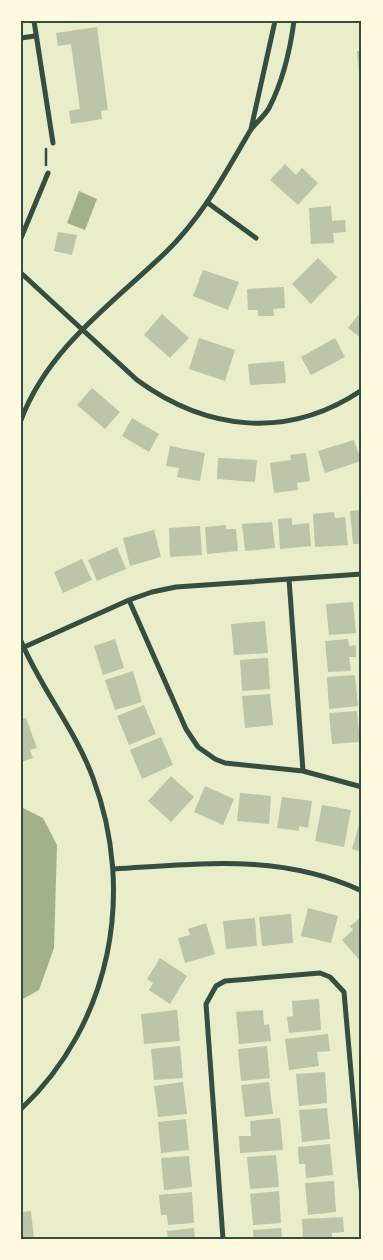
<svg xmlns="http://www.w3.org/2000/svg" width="383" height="1260" font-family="Inter,sans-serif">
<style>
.water{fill:#a3b18a}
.building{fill:#bcc5a7}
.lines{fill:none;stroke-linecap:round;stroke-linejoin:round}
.path{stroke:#344e41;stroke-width:2.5}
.minor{stroke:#344e41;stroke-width:5}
.neatline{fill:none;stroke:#344e41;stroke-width:2}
</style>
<rect width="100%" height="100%" fill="#e9edc9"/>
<path class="water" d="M79 191 97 199 85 230 67 223Z
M21 807 43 818 57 845 54 948 39 990 21 1000Z"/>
<path class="building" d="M97 27 108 110 101 111 102 119 71 124 69 111 80 109 71 44 58 46 56 33Z
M357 51H362V73H359Z
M285 164 296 175 302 168 318 183 298 205 270 180Z
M331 206 332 221 345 220 346 232 333 233 334 243 311 244 309 208Z
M58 232 77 235 72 255 54 251Z
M318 258 337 277 311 304 292 284Z
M203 270 239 282 228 310 193 296Z
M284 287 285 308 273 309 274 316H258V310H248L247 289Z
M362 310V339L348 328Z
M162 314 189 338 170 358 144 335Z
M199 338 235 350 225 381 189 369Z
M335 338 345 357 311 375 301 357Z
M284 361 286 383 250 385 248 364Z
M92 388 120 412 105 429 77 405Z
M132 418 159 434 149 452 122 436Z
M354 440 361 461 325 473 318 451Z
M170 446 205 453 200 481 177 477 179 468 166 466Z
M306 453 310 481 297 483 298 490 274 493 270 463 291 460 290 455Z
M218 458 257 460 255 482 217 479Z
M362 510V544H353L350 511Z
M334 512 335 518 345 517 348 545 315 547 313 514Z
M292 518V525L309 523 311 546 280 549 278 519Z
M272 522 275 548 245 551 242 524Z
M226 525V529H236L238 551 207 554 205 527Z
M200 526 202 555 170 557 169 528Z
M154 530 161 557 130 566 123 538Z
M117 547 126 569 97 581 88 560Z
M82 559 92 580 63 593 54 572Z
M353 602 356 633 329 635 326 604Z
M265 621 268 653 234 655 231 624Z
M115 639 124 668 103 675 94 646Z
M348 639 349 646 356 645V657H349L351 671 328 672 325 641Z
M268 658 270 689 242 691 240 660Z
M133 671 142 702 115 710 105 680Z
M355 675 358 706 329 709 327 677Z
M270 694 273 725 245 728 242 696Z
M144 705 156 734 129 745 117 716Z
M357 711 360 742 332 744 329 713Z
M26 718 37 748 30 750 33 758 21 762V720Z
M161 737 173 765 142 779 130 750Z
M171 776 194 797 171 822 148 801Z
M205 786 234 799 223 825 194 812Z
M240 793 271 796 269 824 237 821Z
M282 797 312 801 308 828 299 826V831L277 828Z
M322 805 351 810 344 847 315 841Z
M361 818H362V852L352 849Z
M308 908 338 916 331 943 301 936Z
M291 914 293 943 262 946 259 917Z
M255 918 257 946 226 949 223 921Z
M360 918 362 920V963L342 940 353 930 350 926Z
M206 923 215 954 185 963 178 938 190 935 188 929Z
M160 958 187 976 170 1004 149 990 153 983 147 979Z
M319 999 321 1030 289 1033 287 1017 293 1016 292 1001Z
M177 1010 180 1041 144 1044 141 1014Z
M263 1010 264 1025 269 1024 271 1041 239 1044 236 1012Z
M328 1034 330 1051 317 1052 319 1066 289 1070 285 1039Z
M180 1046 183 1078 154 1080 151 1049Z
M267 1046 270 1078 241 1081 238 1049Z
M325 1072 327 1103 299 1106 296 1074Z
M183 1082 187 1114 158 1117 154 1086Z
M269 1082 273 1114 245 1117 241 1085Z
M327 1108 330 1139 302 1142 299 1110Z
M280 1118 283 1150 240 1153 239 1136H251L250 1121Z
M186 1119 189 1150 161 1153 158 1122Z
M330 1144 333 1175 306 1178 305 1164H299L298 1147Z
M276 1155 279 1187 250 1189 247 1157Z
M189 1156 192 1187 164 1190 161 1158Z
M334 1181 336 1212 308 1215 305 1183Z
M279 1191 281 1223 253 1225 250 1194Z
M192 1192 194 1223 168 1225 167 1215H161L159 1195Z
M31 1211 34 1239H21V1212Z
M343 1217 344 1232 332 1233V1239H303L302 1219Z
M194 1228 195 1239H168L167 1231Z
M281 1228 282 1239H254L253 1230Z"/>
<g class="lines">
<path class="path" d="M46 149V165"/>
<path class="minor" d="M34 21 53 143
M21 38 35 36
M251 129 275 21
M208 203 256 238
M21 238 48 173
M21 273 137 380C207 431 288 440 362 390
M21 420C48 348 112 304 166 252 203 216 224 175 250 131 255 123 264 117 269 108 283 81 290 51 294 21
M289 579 303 771
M129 600 186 729 198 747 215 759 225 763 303 771 362 787
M21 641C41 689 75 729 93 778 136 893 111 1024 21 1109
M22 648 129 600 152 592 176 587 362 574
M114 869C201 864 280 853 362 891
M223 1239 206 1004 216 986 225 981 320 973 330 977 344 992 362 1198"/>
</g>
<rect width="383" height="1260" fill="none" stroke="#fefae0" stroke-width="45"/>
<rect x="22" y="22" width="338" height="1216" class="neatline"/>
</svg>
